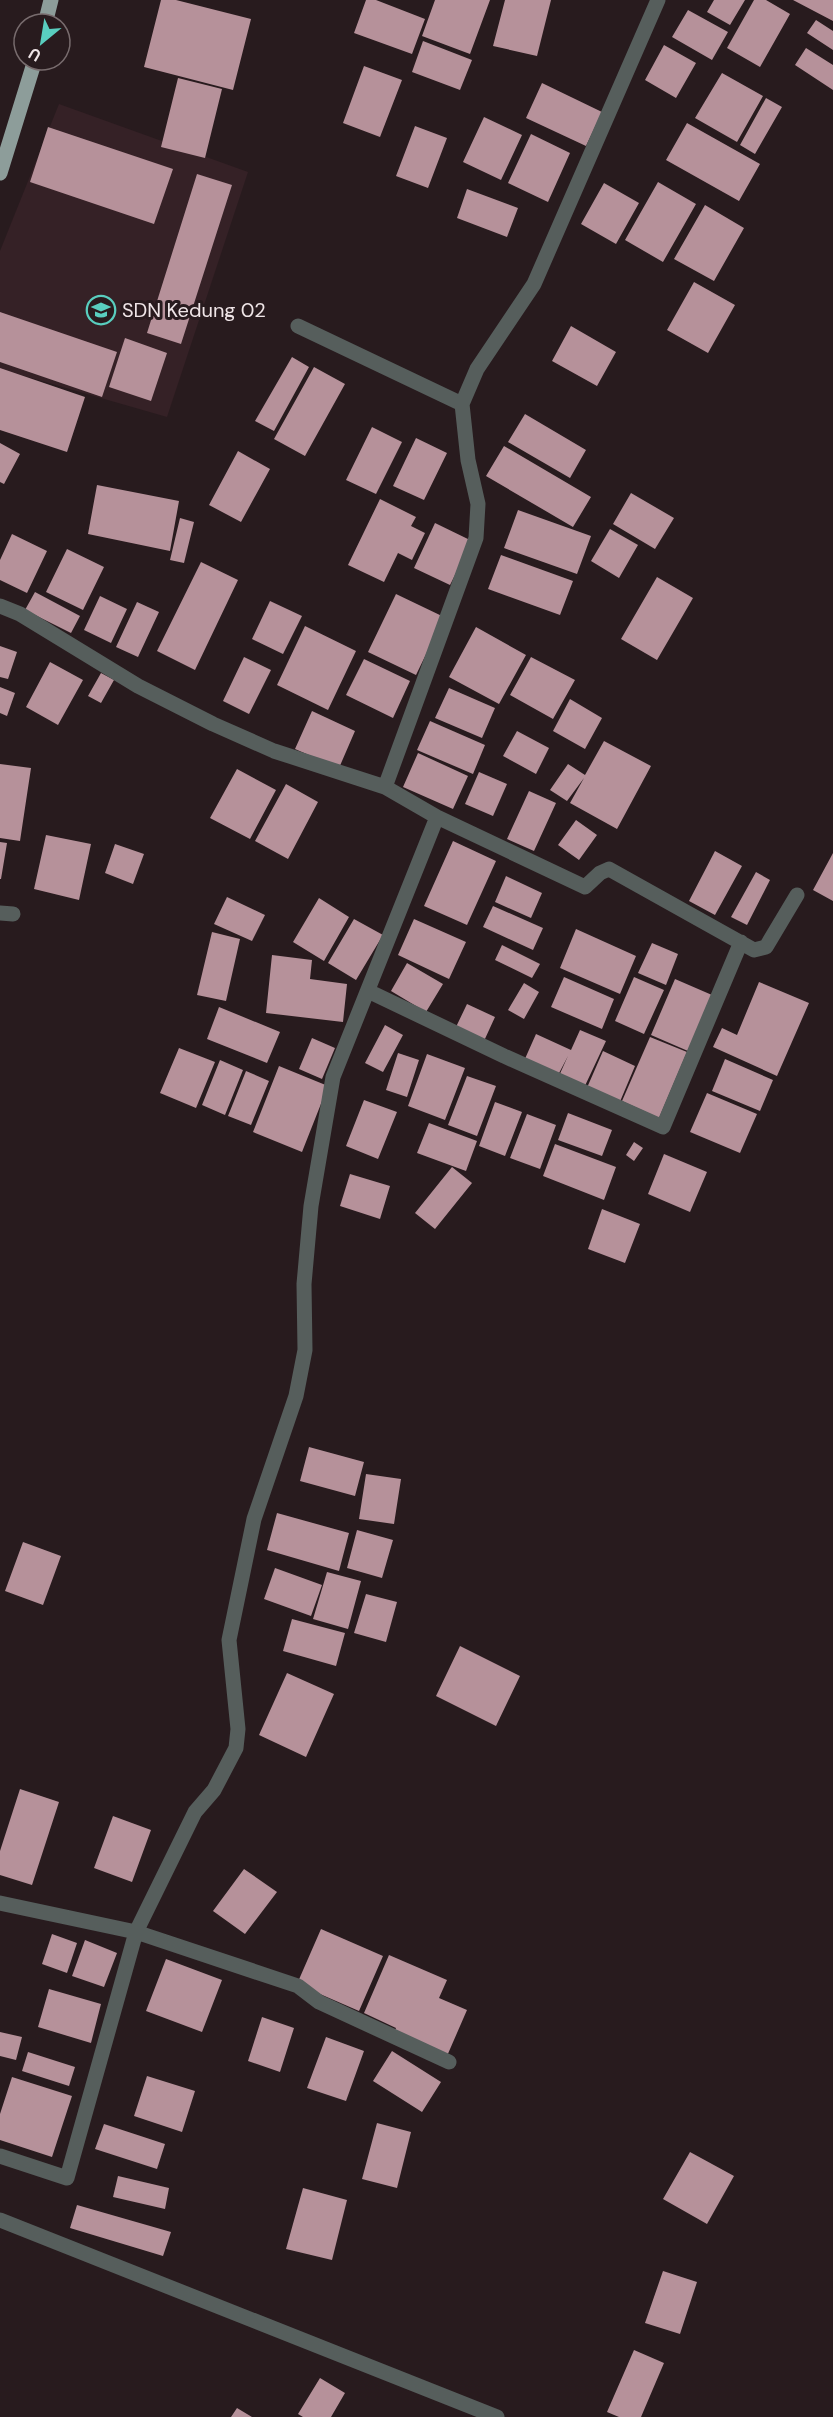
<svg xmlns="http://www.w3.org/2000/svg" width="833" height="2417" font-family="'DM Sans',sans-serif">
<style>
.built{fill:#352126}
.building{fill:#b6919a}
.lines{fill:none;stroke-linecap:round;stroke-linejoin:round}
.minor{stroke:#565e5c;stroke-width:15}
.major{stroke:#8d9d9a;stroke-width:15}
.labels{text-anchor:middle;stroke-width:6;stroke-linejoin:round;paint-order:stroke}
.poi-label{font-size:20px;fill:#efe5e7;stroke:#281b1e;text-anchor:start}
</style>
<rect width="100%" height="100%" fill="#281b1e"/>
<path class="built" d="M59 104 248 172 167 417 0 369V251Z"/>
<path class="building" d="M161 0H176L251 19 233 90 144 67Z
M366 0H376L425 19 412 54 354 33Z
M435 0H490L470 54 422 36Z
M505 0H551L537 56 493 46Z
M714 0H745L730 25 707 12Z
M754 0H766L790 14 760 67 727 48Z
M793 0H833V21Z
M688 10 728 32 712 60 672 37Z
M816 20 833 31V50L807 33Z
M423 41 472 60 460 90 412 72Z
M664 45 696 63 676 98 645 80Z
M806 48 833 65V90L795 65Z
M364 66 402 80 380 137 343 123Z
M722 73 763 96 737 142 695 118Z
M178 78 222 89 205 158 161 147Z
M542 83 602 112 586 146 526 118Z
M766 98 782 107 755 154 740 145Z
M484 117 522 135 501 180 463 162Z
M687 123 760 164 739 201 666 160Z
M415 126 447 138 428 188 396 176Z
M48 127 173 169 154 224 30 182Z
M531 134 570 153 548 202 508 183Z
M197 174 232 185 181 344 147 333Z
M658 182 696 204 663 262 625 240Z
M604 183 639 203 616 244 581 224Z
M467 189 518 208 507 237 457 218Z
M705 205 744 228 714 281 674 259Z
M694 282 735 305 708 353 667 330Z
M0 312 117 352 102 397 0 362Z
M571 326 616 352 597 386 552 361Z
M125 338 167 353 151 401 109 387Z
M292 357 309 367 274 431 255 421Z
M314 367 345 384 305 456 274 439Z
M0 368 85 397 67 452 0 430Z
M525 414 586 450 570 478 508 442Z
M372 427 402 442 376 494 346 480Z
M416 438 447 453 424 500 393 486Z
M0 443 20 454 4 484 0 482Z
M504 446 591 497 573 527 486 476Z
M238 451 270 469 241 522 209 505Z
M97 485 179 501 170 551 88 534Z
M631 493 674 518 655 549 613 524Z
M380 499 416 517 411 526 425 533 412 560 398 553 384 582 348 565Z
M518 510 591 536 577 574 504 548Z
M180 518 194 522 184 563 170 560Z
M435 523 472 541 450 585 414 568Z
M610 529 638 545 619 578 591 561Z
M12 534 47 551 27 593 0 580V560Z
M67 549 104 567 83 610 46 592Z
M501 555 573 581 560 615 488 589Z
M201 562 238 580 195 670 157 651Z
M657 577 693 598 657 660 621 639Z
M35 592 80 616 71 633 25 610Z
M396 594 444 617 416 675 368 652Z
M100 596 127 609 111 643 84 630Z
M270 601 302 616 283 654 252 639Z
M137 602 159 612 138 657 116 647Z
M305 626 356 651 328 710 277 685Z
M476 627 526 655 499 704 449 677Z
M0 646 17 652 8 679 0 677Z
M244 657 271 670 249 714 223 701Z
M531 657 575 680 553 719 510 695Z
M364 659 410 681 393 718 346 695Z
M50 662 83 680 58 725 26 707Z
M101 673 114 680 101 703 88 696Z
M0 687 15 693 7 716 0 713Z
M449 688 495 708 482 738 435 718Z
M570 699 602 718 585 749 553 731Z
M312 711 355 731 339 768 295 749Z
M430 721 485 745 473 774 417 750Z
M517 731 549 748 536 774 503 756Z
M604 741 651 766 617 829 570 803 584 778 567 801 550 790 568 764 585 775Z
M418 753 468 776 453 809 403 787Z
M0 764 31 768 20 841 0 838Z
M237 769 276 790 250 839 210 818Z
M479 772 507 784 493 816 465 804Z
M286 784 318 802 288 859 255 841Z
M529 791 556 803 534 851 507 839Z
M576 820 597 835 579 860 558 845Z
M46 835 91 844 79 900 34 889Z
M453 841 496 861 467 925 424 906Z
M0 842 7 843 1 879H0Z
M115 844 144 854 133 884 105 873Z
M715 851 742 866 715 915 689 901Z
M833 853V901L813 890Z
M756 872 770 880 747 925 731 917Z
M506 876 542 893 531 918 495 902Z
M227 897 265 915 252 941 214 924Z
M319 898 349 917 324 961 293 942Z
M493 906 543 928 533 950 483 927Z
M354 919 383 935 356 980 328 963Z
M414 919 466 942 449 979 398 955Z
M576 929 636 956 620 994 560 968Z
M212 932 240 939 226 1001 197 995Z
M652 943 678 954 666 985 638 973Z
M502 945 540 964 532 978 495 960Z
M272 955 312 960 310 979 347 984 343 1022 266 1013Z
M407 963 443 984 426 1012 391 991Z
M564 977 614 999 602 1029 551 1007Z
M634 977 664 990 644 1034 615 1021Z
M675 979 712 995 688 1051 651 1035Z
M759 982 809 1003 777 1076 713 1047 722 1028 737 1035Z
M524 983 539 992 524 1019 508 1010Z
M467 1004 495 1017 484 1041 456 1027Z
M219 1007 280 1032 267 1063 207 1039Z
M385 1025 403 1035 383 1072 365 1063Z
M580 1030 606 1041 583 1090 558 1078 568 1056 557 1077 524 1061 536 1034 571 1050Z
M650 1037 687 1052 659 1118 622 1101Z
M312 1038 335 1048 322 1079 299 1069Z
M179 1048 215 1062 196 1108 160 1093Z
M603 1051 635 1066 619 1104 586 1090Z
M398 1053 419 1060 407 1097 386 1090Z
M427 1054 465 1068 445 1120 408 1106Z
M725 1059 773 1080 760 1111 712 1091Z
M220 1060 243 1070 225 1115 202 1105Z
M279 1066 328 1086 302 1152 253 1132Z
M246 1071 269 1081 251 1125 228 1116Z
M467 1076 496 1086 477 1136 448 1125Z
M707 1093 757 1114 740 1153 690 1132Z
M364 1100 397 1112 378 1159 346 1146Z
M495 1102 522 1112 505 1156 479 1146Z
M568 1113 612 1130 602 1156 558 1140Z
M527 1114 556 1125 540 1169 510 1158Z
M429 1123 477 1141 466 1171 417 1153Z
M634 1142 643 1148 634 1161 626 1155Z
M555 1144 616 1167 604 1200 543 1176Z
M664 1154 707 1172 690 1212 648 1194Z
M452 1167 472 1183 435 1229 415 1213Z
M350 1174 390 1186 380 1219 340 1206Z
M602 1209 640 1224 625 1263 588 1249Z
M309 1447 364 1462 355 1496 300 1481Z
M366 1474 401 1479 394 1524 359 1519Z
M277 1513 349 1533 339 1571 267 1550Z
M357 1530 393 1540 382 1578 347 1568Z
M23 1542 61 1556 43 1605 5 1591Z
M275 1568 322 1585 311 1616 264 1599Z
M327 1572 361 1581 348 1629 313 1619Z
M366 1594 397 1602 386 1642 354 1633Z
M292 1619 345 1633 336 1666 283 1651Z
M460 1646 520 1676 496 1726 436 1696Z
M287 1673 334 1694 306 1757 259 1735Z
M20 1789 59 1802 32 1885 0 1875V1851Z
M113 1816 151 1830 132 1882 94 1868Z
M244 1869 277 1892 245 1934 213 1911Z
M321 1929 383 1956 359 2011 297 1984Z
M52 1934 77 1943 67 1973 42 1964Z
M85 1940 117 1953 104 1987 72 1976Z
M389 1955 447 1980 439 1998 467 2010 447 2056 394 2033 396 2028 364 2013Z
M166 1959 222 1980 202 2032 146 2011Z
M49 1989 101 2004 91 2043 38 2027Z
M262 2017 294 2028 280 2072 248 2061Z
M0 2032 22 2037 16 2060 0 2056Z
M326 2037 364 2051 346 2101 307 2088Z
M392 2051 441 2082 422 2112 373 2081Z
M28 2052 75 2067 69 2086 22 2071Z
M147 2076 195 2091 182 2132 134 2116Z
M12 2077 72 2096 52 2157 0 2140V2114Z
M377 2123 411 2132 397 2188 362 2179Z
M104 2124 165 2144 157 2169 95 2149Z
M690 2152 734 2176 707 2224 663 2199Z
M118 2176 169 2188 165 2209 113 2197Z
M303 2188 347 2200 332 2260 286 2249Z
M77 2205 171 2232 163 2256 70 2228Z
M663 2271 697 2282 680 2334 645 2323Z
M634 2350 664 2363 641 2417H619L607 2412Z
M320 2378 345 2393 331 2417H303L298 2414Z
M237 2408 252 2417H231Z"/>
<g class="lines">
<path class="minor" d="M298 326 462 404
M0 606 20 614 138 686 213 724 274 751 385 787 437 817 585 887 600 873 609 869 754 950 766 947 797 895
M385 787 476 538 478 504 468 460 462 404 477 369 534 284 658 0
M0 913 13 914
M368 991 504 1056 663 1127 741 942
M0 1903 136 1932 298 1986 319 2002 449 2062
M0 2156 67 2178 136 1932 195 1812 214 1790 236 1748 238 1729 229 1640 254 1519 296 1396 305 1350 304 1284 311 1206 333 1077 437 817
M0 2220 497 2417"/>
<path class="major" d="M45 24 51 0
M0 173 35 60"/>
</g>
<defs>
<g id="school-ring" transform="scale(1.5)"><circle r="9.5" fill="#281b1e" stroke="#59cebf" stroke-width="1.5"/><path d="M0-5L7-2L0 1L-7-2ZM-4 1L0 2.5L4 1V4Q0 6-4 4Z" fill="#59cebf"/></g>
</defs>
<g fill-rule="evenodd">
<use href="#school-ring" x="101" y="310"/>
</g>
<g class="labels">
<g class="poi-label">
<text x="122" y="317">SDN Kedung 02</text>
</g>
</g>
<g transform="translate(42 42) rotate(210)"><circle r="28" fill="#281b1e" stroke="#786c6e" stroke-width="1.5"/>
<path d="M0-4.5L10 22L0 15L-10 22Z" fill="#59cebf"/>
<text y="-9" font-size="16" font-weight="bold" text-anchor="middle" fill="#efe5e7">U</text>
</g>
</svg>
